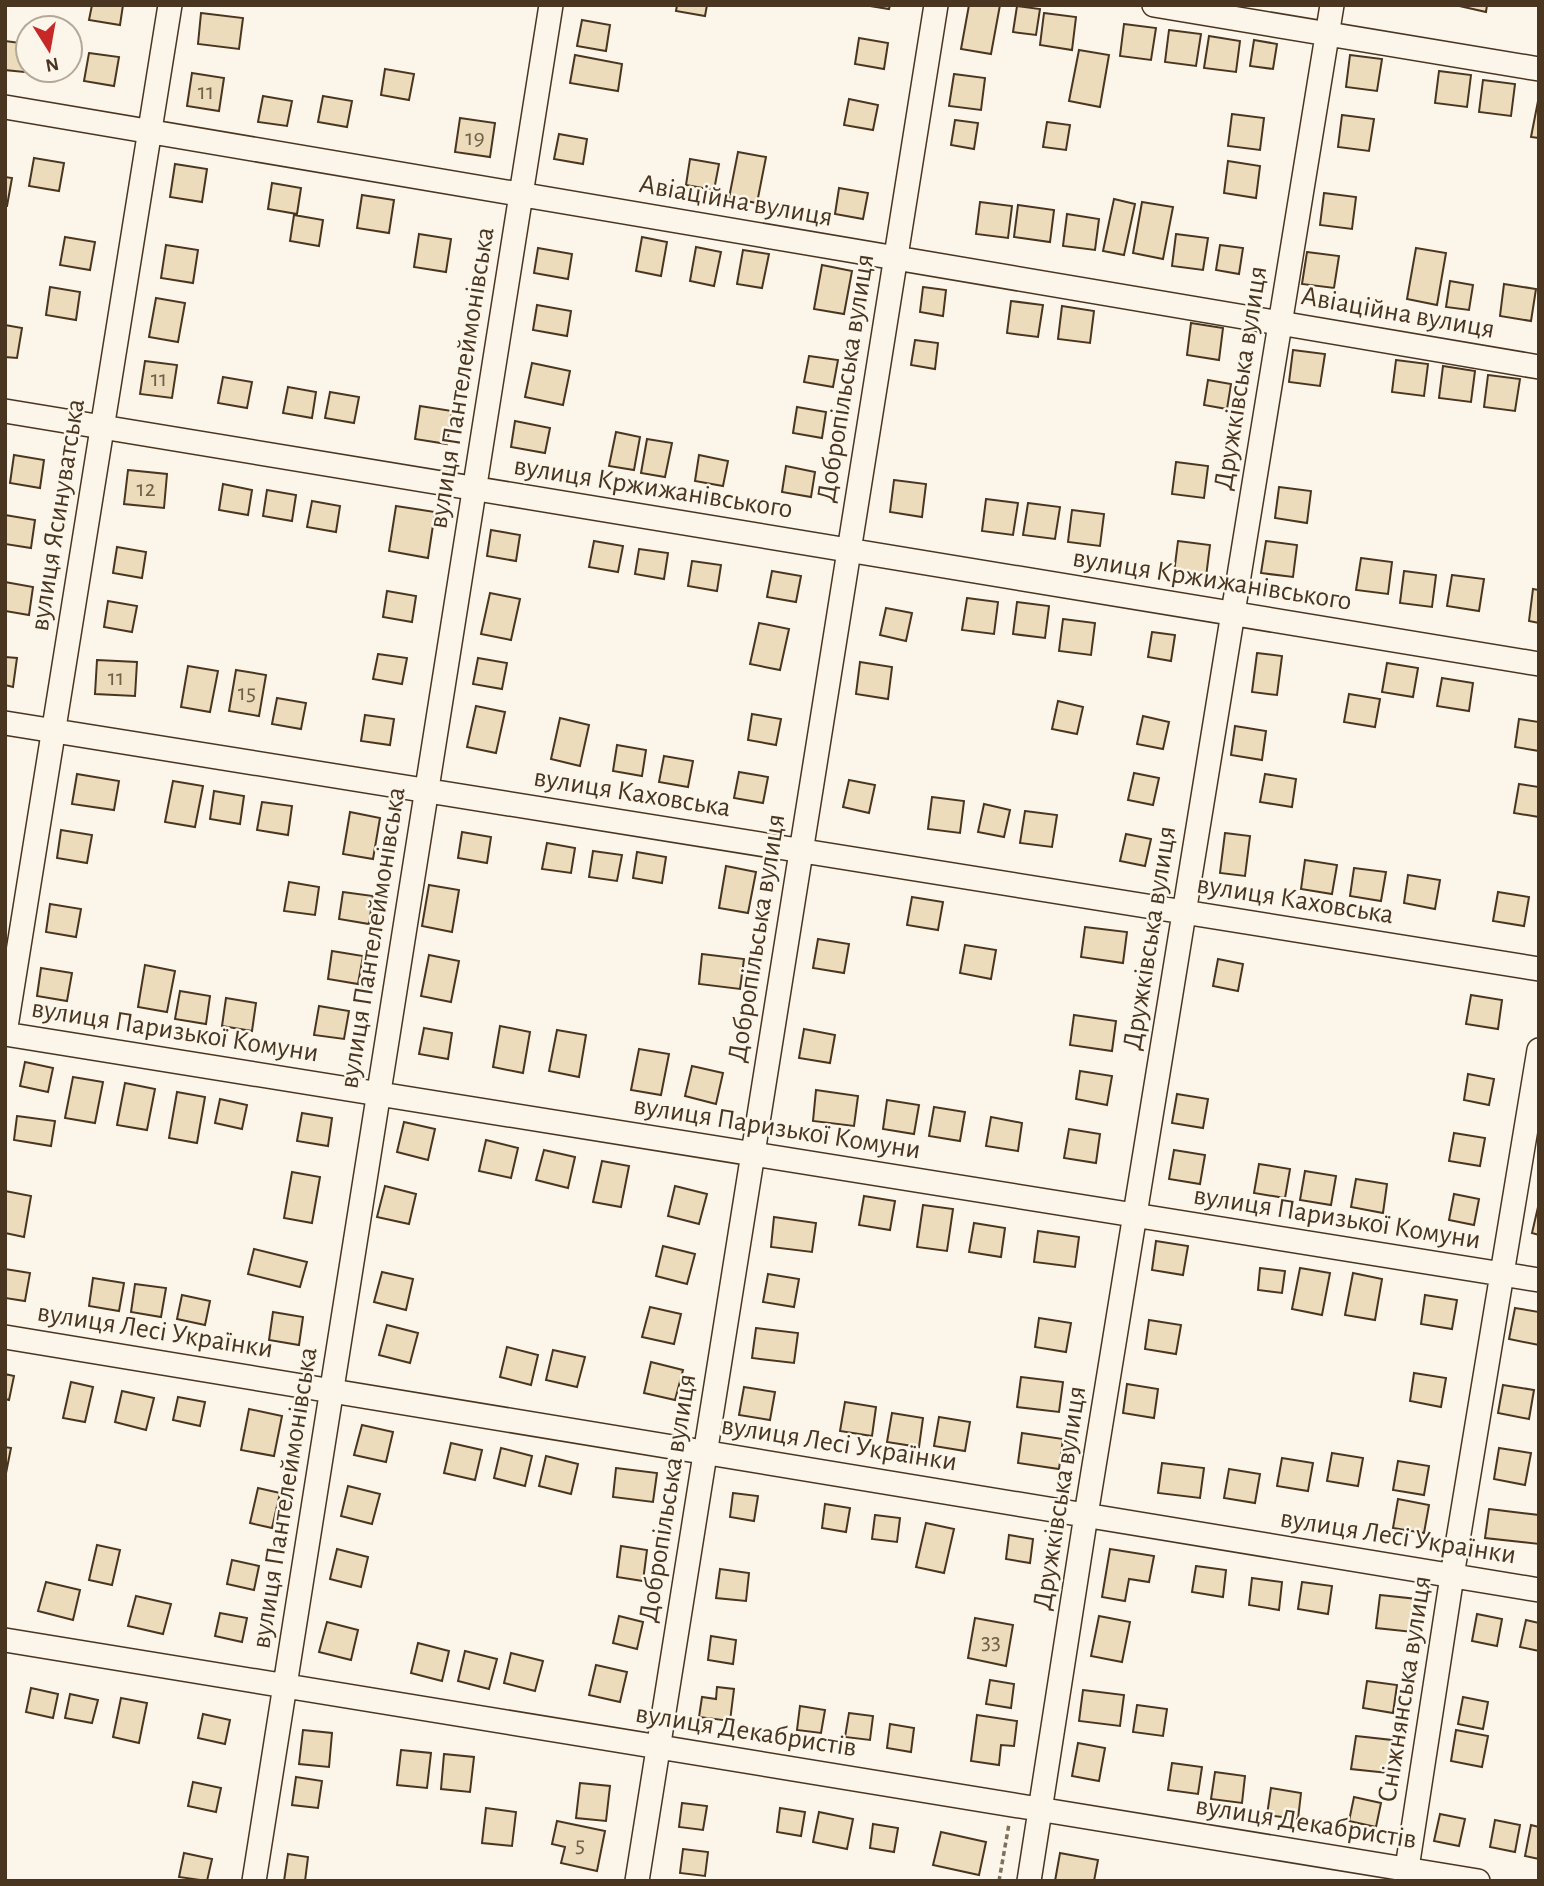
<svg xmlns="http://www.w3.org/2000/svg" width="1544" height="1886" font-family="'Alegreya Sans',sans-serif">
<rect width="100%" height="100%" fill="#fbf6e9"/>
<path fill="#ecdcbc" stroke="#4a3520" stroke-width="2" d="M92,5H123L120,25L89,20Z
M677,5H707L705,16L676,11Z
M864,5H890L889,9Z
M969,5H1000L991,54L961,49Z
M1455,5H1487L1486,12Z
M1017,6L1040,9L1036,35L1013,32Z
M201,13L243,18L239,49L198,44Z
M1044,13L1076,17L1072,50L1040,45Z
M582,20L610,25L606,51L577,46Z
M1124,24L1156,28L1151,60L1120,56Z
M1169,30L1201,34L1196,66L1165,62Z
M1209,36L1240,41L1236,72L1204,68Z
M859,38L888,43L884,69L855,64Z
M1254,40L1277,44L1273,69L1250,66Z
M5,41L28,44L24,72L5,70Z
M1079,50L1109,55L1100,107L1069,101Z
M89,53L119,57L114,86L84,81Z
M575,55L622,64L618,91L570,83Z
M1350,55L1382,59L1377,91L1346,87Z
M385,69L414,74L409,100L381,95Z
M1439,71L1471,75L1467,107L1435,103Z
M192,73L224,78L219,111L187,106Z
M954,74L985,78L981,110L949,106Z
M1483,80L1515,84L1511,116L1479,112Z
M263,96L292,101L287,126L258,122Z
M323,96L352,101L347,127L318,122Z
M1539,96V138L1531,137Z
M849,99L878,105L873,130L844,125Z
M1232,114L1264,118L1260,150L1228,146Z
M1342,115L1374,119L1369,151L1338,147Z
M460,118L495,123L490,157L455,152Z
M955,120L978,123L974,149L951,145Z
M1047,122L1070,125L1066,150L1043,147Z
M559,134L587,139L583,164L554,159Z
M738,152L766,157L757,203L729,198Z
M34,158L64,163L59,191L29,186Z
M690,159L719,164L714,190L686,185Z
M1228,161L1260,166L1256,198L1224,193Z
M175,164L207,169L202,202L170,197Z
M5,177L12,178L7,206H5Z
M272,183L301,188L297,214L268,209Z
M839,188L868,193L863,219L835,214Z
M1324,193L1356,197L1352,229L1320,225Z
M362,195L394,200L389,233L357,228Z
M1114,199L1135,204L1124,255L1103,251Z
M980,202L1012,206L1008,238L976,234Z
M1142,202L1173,207L1163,259L1133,253Z
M1018,205L1054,210L1050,242L1014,237Z
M1067,214L1099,219L1095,250L1063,246Z
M294,215L323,220L319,246L290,241Z
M419,234L451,239L446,272L414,267Z
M1176,234L1208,238L1203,270L1172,266Z
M65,237L95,242L90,270L60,265Z
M642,237L667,242L661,276L636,271Z
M166,245L198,250L193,283L161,278Z
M1220,245L1243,248L1239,274L1216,270Z
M696,247L721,252L714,286L690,281Z
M538,248L572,254L568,279L534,273Z
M1416,248L1446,253L1437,305L1407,299Z
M743,250L769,254L762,288L737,284Z
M1307,252L1339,256L1334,288L1302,284Z
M822,265L852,271L844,314L814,309Z
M1450,281L1473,285L1469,310L1446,307Z
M1504,284L1536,289L1531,321L1500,316Z
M50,287L80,292L76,320L46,315Z
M923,287L946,290L943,316L920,312Z
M156,298L185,303L178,342L149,337Z
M1011,301L1043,305L1038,337L1007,333Z
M537,305L571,311L567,336L533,330Z
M1062,306L1094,311L1090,343L1058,339Z
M1191,323L1223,328L1219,360L1187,355Z
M5,325L22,328L17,358L5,357Z
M915,340L938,343L935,369L911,365Z
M1293,350L1325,354L1320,386L1289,382Z
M809,356L838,360L833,387L804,382Z
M1396,360L1428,364L1424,396L1392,392Z
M145,361L177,365L172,398L140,394Z
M532,363L570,371L563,405L525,397Z
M1443,366L1475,371L1471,402L1439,398Z
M1488,375L1520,379L1515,411L1484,407Z
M223,377L252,382L247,408L218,403Z
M1208,380L1231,384L1227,409L1204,405Z
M288,387L316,392L312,418L283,413Z
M330,392L359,397L354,423L325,418Z
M420,406L452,411L447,444L415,439Z
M797,407L826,412L822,438L793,433Z
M515,421L550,428L545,453L511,447Z
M616,432L640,437L634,470L609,466Z
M647,439L672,443L665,477L641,473Z
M14,455L44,460L40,488L10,483Z
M699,455L728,461L723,486L695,481Z
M1176,462L1208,466L1204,498L1172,494Z
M786,466L815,472L811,497L782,492Z
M128,470L167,474L164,508L124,504Z
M894,480L926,484L922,517L890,512Z
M223,484L252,490L248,515L219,510Z
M1279,487L1311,491L1307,523L1275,518Z
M267,490L296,495L292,521L263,516Z
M986,499L1018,503L1013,535L982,531Z
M312,501L340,506L336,532L307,527Z
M1028,503L1060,507L1055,539L1023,535Z
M396,506L435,512L428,558L389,551Z
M1072,510L1104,514L1100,546L1068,542Z
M5,515L35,520L31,548L5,544Z
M491,530L520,535L516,561L487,556Z
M594,541L623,546L618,572L589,567Z
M1178,541L1210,545L1206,577L1174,573Z
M1266,541L1297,545L1293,577L1261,573Z
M117,547L146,552L142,578L113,573Z
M639,549L668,553L664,579L635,574Z
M1361,558L1392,562L1388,594L1356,590Z
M692,561L721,565L717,591L688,586Z
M772,571L801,576L796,602L767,597Z
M1404,571L1436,575L1432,607L1400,603Z
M1452,575L1484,579L1479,611L1447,606Z
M5,582L33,587L29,615L5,611Z
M1533,589L1539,590V623L1529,621Z
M387,591L416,596L412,622L383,617Z
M490,593L520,599L511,640L481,634Z
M967,598L998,602L994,634L962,630Z
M108,601L137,606L132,632L104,627Z
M1017,602L1049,606L1045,638L1013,634Z
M886,608L912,613L906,641L880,635Z
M1063,619L1095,623L1091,655L1059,651Z
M759,623L789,629L780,670L750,664Z
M1152,632L1175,635L1171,661L1148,657Z
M1257,653L1282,656L1277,695L1252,692Z
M378,654L407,658L402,684L373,679Z
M5,657L17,658L13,687L5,685Z
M478,658L507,663L502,689L473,684Z
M97,660L137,662L135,696L95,694Z
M860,662L892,667L888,699L856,694Z
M1387,663L1418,668L1413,697L1382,692Z
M188,666L218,671L210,712L181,707Z
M236,670L266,675L259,716L229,711Z
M1442,678L1473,683L1469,711L1437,706Z
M1349,694L1380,699L1375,727L1344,722Z
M277,698L306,703L301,729L272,724Z
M1058,701L1083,707L1077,734L1052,729Z
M476,706L505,712L496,753L467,747Z
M752,714L781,719L776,745L748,740Z
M365,715L394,719L390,745L361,741Z
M1143,716L1169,722L1163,749L1137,744Z
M560,718L589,725L580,766L551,759Z
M1519,719L1539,722V751L1515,747Z
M1235,726L1266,731L1262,760L1231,755Z
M617,745L646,750L642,776L613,771Z
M664,756L693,761L688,787L659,782Z
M739,772L768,777L763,803L734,798Z
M1134,773L1159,778L1153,805L1128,800Z
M77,774L119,781L114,810L72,804Z
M1265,774L1296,779L1292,807L1260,802Z
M849,780L875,785L869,813L843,807Z
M173,781L203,786L195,827L165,822Z
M1519,784L1539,787V817L1514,813Z
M214,791L244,796L240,824L210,819Z
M932,797L964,801L960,833L928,829Z
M262,802L292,806L288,835L257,830Z
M984,804L1010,810L1004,837L978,832Z
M1025,811L1057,815L1052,847L1020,843Z
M350,812L380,818L373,859L343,854Z
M61,830L92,835L87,863L57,858Z
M462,832L491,837L487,863L458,858Z
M1225,833L1250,836L1245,876L1220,873Z
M1126,834L1151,839L1145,866L1120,861Z
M547,843L575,848L571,873L542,869Z
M593,851L622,855L617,881L589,877Z
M637,852L666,857L662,883L633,878Z
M1305,860L1337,865L1332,894L1301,889Z
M726,866L756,872L748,913L719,908Z
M1354,868L1386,872L1381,901L1350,896Z
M1408,875L1440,880L1435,909L1404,903Z
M289,882L319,887L315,915L284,911Z
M429,885L459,890L452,932L422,926Z
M343,892L373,896L369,924L339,919Z
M1498,892L1529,897L1524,926L1493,921Z
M912,897L943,902L938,930L907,925Z
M50,904L81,909L76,937L46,932Z
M1085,927L1127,932L1123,963L1081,957Z
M818,939L849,944L844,973L813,968Z
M965,945L996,950L991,979L960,973Z
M332,951L363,956L358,984L328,979Z
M702,954L744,959L740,989L699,984Z
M429,955L459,961L451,1002L421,996Z
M1218,959L1243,964L1238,991L1213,986Z
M145,965L175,971L167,1012L138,1007Z
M41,968L72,973L67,1001L37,996Z
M180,991L210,996L206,1024L175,1019Z
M1471,995L1502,1000L1498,1029L1466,1024Z
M226,998L256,1003L252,1031L222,1026Z
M319,1006L349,1011L344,1039L314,1035Z
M1074,1015L1116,1021L1112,1051L1070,1045Z
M500,1026L530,1032L523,1073L493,1067Z
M424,1028L452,1033L448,1059L419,1054Z
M804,1029L835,1035L830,1063L799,1058Z
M557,1030L586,1035L579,1077L549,1071Z
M639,1049L669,1054L661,1095L631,1090Z
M25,1062L53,1068L48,1092L20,1086Z
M692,1066L723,1073L716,1104L685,1096Z
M1080,1071L1112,1076L1107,1105L1076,1099Z
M1468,1074L1494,1079L1489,1105L1464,1100Z
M73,1077L103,1082L95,1123L65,1118Z
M125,1083L155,1089L147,1130L117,1125Z
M816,1090L858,1096L854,1126L813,1121Z
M177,1092L205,1097L197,1143L169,1138Z
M1177,1094L1208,1099L1203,1128L1172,1123Z
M220,1099L247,1105L242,1129L215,1123Z
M887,1100L919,1105L914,1134L883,1129Z
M934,1107L965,1112L960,1141L929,1136Z
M302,1113L332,1118L328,1146L297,1141Z
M17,1116L55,1121L51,1146L14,1140Z
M991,1117L1022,1123L1018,1151L986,1146Z
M404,1122L435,1129L428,1160L397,1152Z
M1069,1129L1100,1134L1096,1163L1064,1158Z
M1454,1133L1485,1138L1480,1166L1449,1161Z
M486,1140L518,1148L511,1178L479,1171Z
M544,1150L575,1157L568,1188L536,1180Z
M1174,1150L1205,1155L1200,1184L1169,1179Z
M602,1161L629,1166L621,1207L593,1202Z
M1259,1164L1290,1169L1285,1198L1254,1193Z
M1305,1171L1336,1176L1331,1205L1300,1200Z
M292,1172L320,1177L312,1223L284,1218Z
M1356,1179L1387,1184L1383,1213L1351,1207Z
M385,1186L416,1194L409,1224L377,1217Z
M675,1186L707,1194L699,1224L668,1216Z
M5,1191L31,1196L24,1237L5,1233Z
M1454,1194L1479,1199L1474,1225L1449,1220Z
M864,1196L895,1201L890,1230L859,1225Z
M923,1205L953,1209L947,1251L917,1247Z
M1538,1207H1539V1235L1532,1233Z
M774,1217L816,1223L812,1252L771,1247Z
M974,1223L1005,1228L1001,1257L969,1252Z
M1038,1231L1079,1237L1075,1267L1034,1262Z
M1156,1241L1188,1246L1183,1275L1152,1270Z
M663,1246L695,1254L687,1284L656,1276Z
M254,1249L307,1262L300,1287L248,1274Z
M1260,1268L1285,1271L1282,1293L1258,1290Z
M1300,1268L1330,1273L1322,1315L1292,1309Z
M5,1269L30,1273L25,1301L5,1298Z
M382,1272L413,1279L406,1310L374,1302Z
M1353,1273L1382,1279L1375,1320L1345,1315Z
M768,1274L799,1279L794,1307L763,1302Z
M93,1278L124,1283L119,1311L89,1306Z
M135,1284L166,1288L161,1317L131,1312Z
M182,1295L210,1301L205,1325L177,1319Z
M1425,1295L1457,1300L1452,1329L1421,1324Z
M650,1307L681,1314L674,1344L642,1337Z
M1515,1308L1539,1312V1345L1509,1339Z
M273,1312L303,1317L299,1345L269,1340Z
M1039,1318L1071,1323L1066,1352L1035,1347Z
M1149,1320L1181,1325L1176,1354L1145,1349Z
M387,1325L418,1333L410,1363L379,1355Z
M756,1328L798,1333L794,1363L752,1358Z
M507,1347L538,1355L531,1385L500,1377Z
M553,1350L585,1357L577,1387L546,1380Z
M651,1362L683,1370L675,1400L644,1393Z
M1414,1373L1446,1378L1441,1407L1410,1401Z
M5,1374L14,1376L9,1400L5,1399Z
M1021,1377L1063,1382L1059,1412L1017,1407Z
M71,1382L93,1387L85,1422L63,1418Z
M1127,1384L1158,1389L1154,1418L1123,1413Z
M1503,1385L1534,1390L1529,1419L1498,1413Z
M744,1387L775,1392L770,1420L739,1415Z
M122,1391L154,1398L146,1430L115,1422Z
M178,1397L205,1402L200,1426L173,1420Z
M845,1402L876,1407L872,1436L840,1431Z
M249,1409L282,1416L274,1456L241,1450Z
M892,1413L923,1418L919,1447L887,1442Z
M939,1417L970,1422L965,1451L934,1446Z
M362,1425L393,1432L386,1462L354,1455Z
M1022,1433L1063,1439L1059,1469L1018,1463Z
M451,1443L482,1450L475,1480L444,1473Z
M5,1447L11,1448L5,1478Z
M501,1448L532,1456L525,1486L494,1478Z
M1499,1448L1531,1453L1525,1485L1494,1479Z
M1332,1453L1363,1458L1358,1486L1327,1481Z
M546,1456L578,1464L571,1494L539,1486Z
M1282,1458L1313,1463L1308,1491L1277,1486Z
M1398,1461L1429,1466L1424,1495L1393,1490Z
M1162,1463L1204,1468L1200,1498L1158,1493Z
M616,1468L657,1473L653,1502L613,1497Z
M1229,1469L1260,1474L1255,1503L1224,1498Z
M348,1486L380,1494L372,1524L341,1516Z
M258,1488L280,1493L272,1528L250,1523Z
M733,1493L758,1496L754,1521L730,1517Z
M1398,1499L1429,1505L1424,1533L1393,1528Z
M825,1504L850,1508L846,1532L822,1528Z
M1489,1509L1539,1515V1544L1485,1538Z
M875,1515L900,1518L897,1542L872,1539Z
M926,1523L954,1529L944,1573L916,1567Z
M1009,1535L1033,1539L1030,1563L1006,1559Z
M97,1545L120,1550L112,1585L89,1580Z
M621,1546L647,1550L643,1581L617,1577Z
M337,1549L368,1557L361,1587L330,1579Z
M1110,1549L1154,1556L1149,1582L1129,1579L1125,1601L1102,1597Z
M232,1560L259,1566L254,1590L227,1584Z
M1196,1566L1226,1570L1223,1597L1192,1592Z
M720,1569L749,1573L746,1601L716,1598Z
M1252,1578L1282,1582L1279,1610L1249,1605Z
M46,1582L80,1590L73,1620L38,1611Z
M1302,1582L1332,1586L1328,1614L1298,1609Z
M1380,1595L1417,1599L1413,1632L1376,1628Z
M136,1596L171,1604L163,1634L128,1626Z
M220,1613L247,1618L242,1642L215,1636Z
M1477,1614L1502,1619L1497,1646L1472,1641Z
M619,1616L643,1622L637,1649L613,1643Z
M1099,1616L1130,1622L1122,1662L1091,1656Z
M975,1618L1013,1625L1006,1666L968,1658Z
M1526,1620L1539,1623V1651L1520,1647Z
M327,1622L358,1630L351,1660L319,1652Z
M711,1636L736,1640L733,1664L708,1660Z
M418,1643L449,1651L442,1681L411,1673Z
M465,1651L497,1659L489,1689L458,1681Z
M511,1653L543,1661L535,1691L504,1683Z
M596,1665L627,1672L620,1702L589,1695Z
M990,1680L1014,1684L1011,1708L986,1704Z
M1367,1681L1397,1685L1393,1713L1363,1708Z
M717,1687L734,1689L730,1721L699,1717L702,1697L716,1699Z
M31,1688L58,1694L53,1718L26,1712Z
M1083,1690L1124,1695L1120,1726L1079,1721Z
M70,1694L98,1700L92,1723L65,1718Z
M1463,1697L1488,1702L1483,1729L1458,1724Z
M121,1698L147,1703L139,1743L113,1737Z
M1137,1705L1167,1709L1163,1736L1133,1732Z
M800,1706L825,1710L821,1733L797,1730Z
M849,1713L873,1716L870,1740L845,1737Z
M203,1714L230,1720L225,1744L198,1738Z
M977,1715L1017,1721L1014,1746L1001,1745L999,1765L971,1761Z
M890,1724L914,1728L911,1752L887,1748Z
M303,1730L332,1733L329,1767L299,1764Z
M1456,1730L1488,1736L1482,1767L1451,1761Z
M1356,1736L1392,1740L1388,1773L1351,1769Z
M1078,1743L1105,1748L1099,1781L1072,1776Z
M401,1750L431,1753L427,1788L397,1785Z
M444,1754L474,1757L470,1792L441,1789Z
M1172,1763L1202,1767L1198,1794L1168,1790Z
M1215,1772L1245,1776L1242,1803L1211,1799Z
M296,1777L322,1781L318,1808L292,1805Z
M193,1782L221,1788L216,1812L188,1806Z
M580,1783L610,1786L606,1821L576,1818Z
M1271,1788L1301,1793L1298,1819L1267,1815Z
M1354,1797L1381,1803L1376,1827L1349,1821Z
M682,1803L707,1806L703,1830L679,1827Z
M486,1808L516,1812L512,1846L482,1843Z
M780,1808L805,1812L801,1836L777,1832Z
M819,1812L853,1819L847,1849L813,1842Z
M1440,1814L1465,1819L1459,1846L1434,1841Z
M1495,1820L1520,1825L1515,1852L1490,1847Z
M557,1821L605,1831L597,1871L561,1863L565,1847L552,1844Z
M873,1824L898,1828L894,1852L870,1848Z
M1531,1825L1539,1827V1859L1525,1856Z
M941,1832L986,1842L979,1875L933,1865Z
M683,1849L708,1852L705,1876L680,1873Z
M184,1853L212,1859L207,1881L179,1877Z
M1060,1853L1098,1860L1094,1881H1055Z
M288,1854L308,1857L305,1881H284Z"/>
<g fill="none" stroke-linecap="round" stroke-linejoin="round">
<g stroke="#4a3520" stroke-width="26">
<path id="minor" d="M1154,5L1539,69
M5,107L1539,367
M5,411L1539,664
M5,723L1539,969
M5,1033L170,5
M5,1034L1539,1280
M5,1337L1539,1590
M5,1640L1478,1881
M254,1881L551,5
M637,1881L936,5
M1029,1881L1086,1515L1332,5
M1405,1881L1452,1576L1539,1050"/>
</g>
<path stroke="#7f6f5c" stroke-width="3.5" stroke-dasharray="5 3.5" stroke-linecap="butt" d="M999,1881L1009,1824"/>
<use href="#minor" stroke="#fbf6e9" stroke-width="23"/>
</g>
<g text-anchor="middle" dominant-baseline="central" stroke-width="5" stroke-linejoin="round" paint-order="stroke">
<g font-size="24" fill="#725f47">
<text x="206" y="92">11</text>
<text x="475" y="138">19</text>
<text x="159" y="379">11</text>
<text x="146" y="489">12</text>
<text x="116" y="678">11</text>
<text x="247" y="693">15</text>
<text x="991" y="1642">33</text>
<text x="580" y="1845">5</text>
</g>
<g font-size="28" fill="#4a3520" stroke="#fbf6e9">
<text transform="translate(736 201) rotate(10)">Авіаційна вулиця</text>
<text transform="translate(1398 313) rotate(10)">Авіаційна вулиця</text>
<text transform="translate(462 378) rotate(-81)">вулиця Пантелеймонівська</text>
<text transform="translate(846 378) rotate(-81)">Добропільська вулиця</text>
<text transform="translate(1241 378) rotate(-81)">Дружківська вулиця</text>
<text transform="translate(653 488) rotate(9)">вулиця Кржижанівського</text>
<text transform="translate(58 515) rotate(-81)">вулиця Ясинуватська</text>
<text transform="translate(1212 580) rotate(9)">вулиця Кржижанівського</text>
<text transform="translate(632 793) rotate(9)">вулиця Каховська</text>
<text transform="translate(1295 900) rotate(9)">вулиця Каховська</text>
<text transform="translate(373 938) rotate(-81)">вулиця Пантелеймонівська</text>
<text transform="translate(757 938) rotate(-81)">Добропільська вулиця</text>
<text transform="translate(1150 938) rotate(-81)">Дружківська вулиця</text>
<text transform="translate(175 1031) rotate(9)">вулиця Паризької Комуни</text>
<text transform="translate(777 1128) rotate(9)">вулиця Паризької Комуни</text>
<text transform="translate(1337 1218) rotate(9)">вулиця Паризької Комуни</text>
<text transform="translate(155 1331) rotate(9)">вулиця Лесі Українки</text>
<text transform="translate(839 1444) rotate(9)">вулиця Лесі Українки</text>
<text transform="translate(285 1498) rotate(-81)">вулиця Пантелеймонівська</text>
<text transform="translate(668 1498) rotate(-81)">Добропільська вулиця</text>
<text transform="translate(1060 1498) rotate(-81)">Дружківська вулиця</text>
<text transform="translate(1398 1537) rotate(9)">вулиця Лесі Українки</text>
<text transform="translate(1405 1689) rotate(-81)">Сніжнянська вулиця</text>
<text transform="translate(746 1731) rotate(9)">вулиця Декабристів</text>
<text transform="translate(1306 1823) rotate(9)">вулиця Декабристів</text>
</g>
</g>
<rect width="1544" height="1886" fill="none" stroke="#4a3520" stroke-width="14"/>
<g transform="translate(49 49) rotate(169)"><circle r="33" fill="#fbf6e9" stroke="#b4a999" stroke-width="2"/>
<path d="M0-5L12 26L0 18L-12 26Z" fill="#c62828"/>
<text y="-10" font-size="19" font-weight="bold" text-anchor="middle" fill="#4a3520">N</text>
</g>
</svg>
